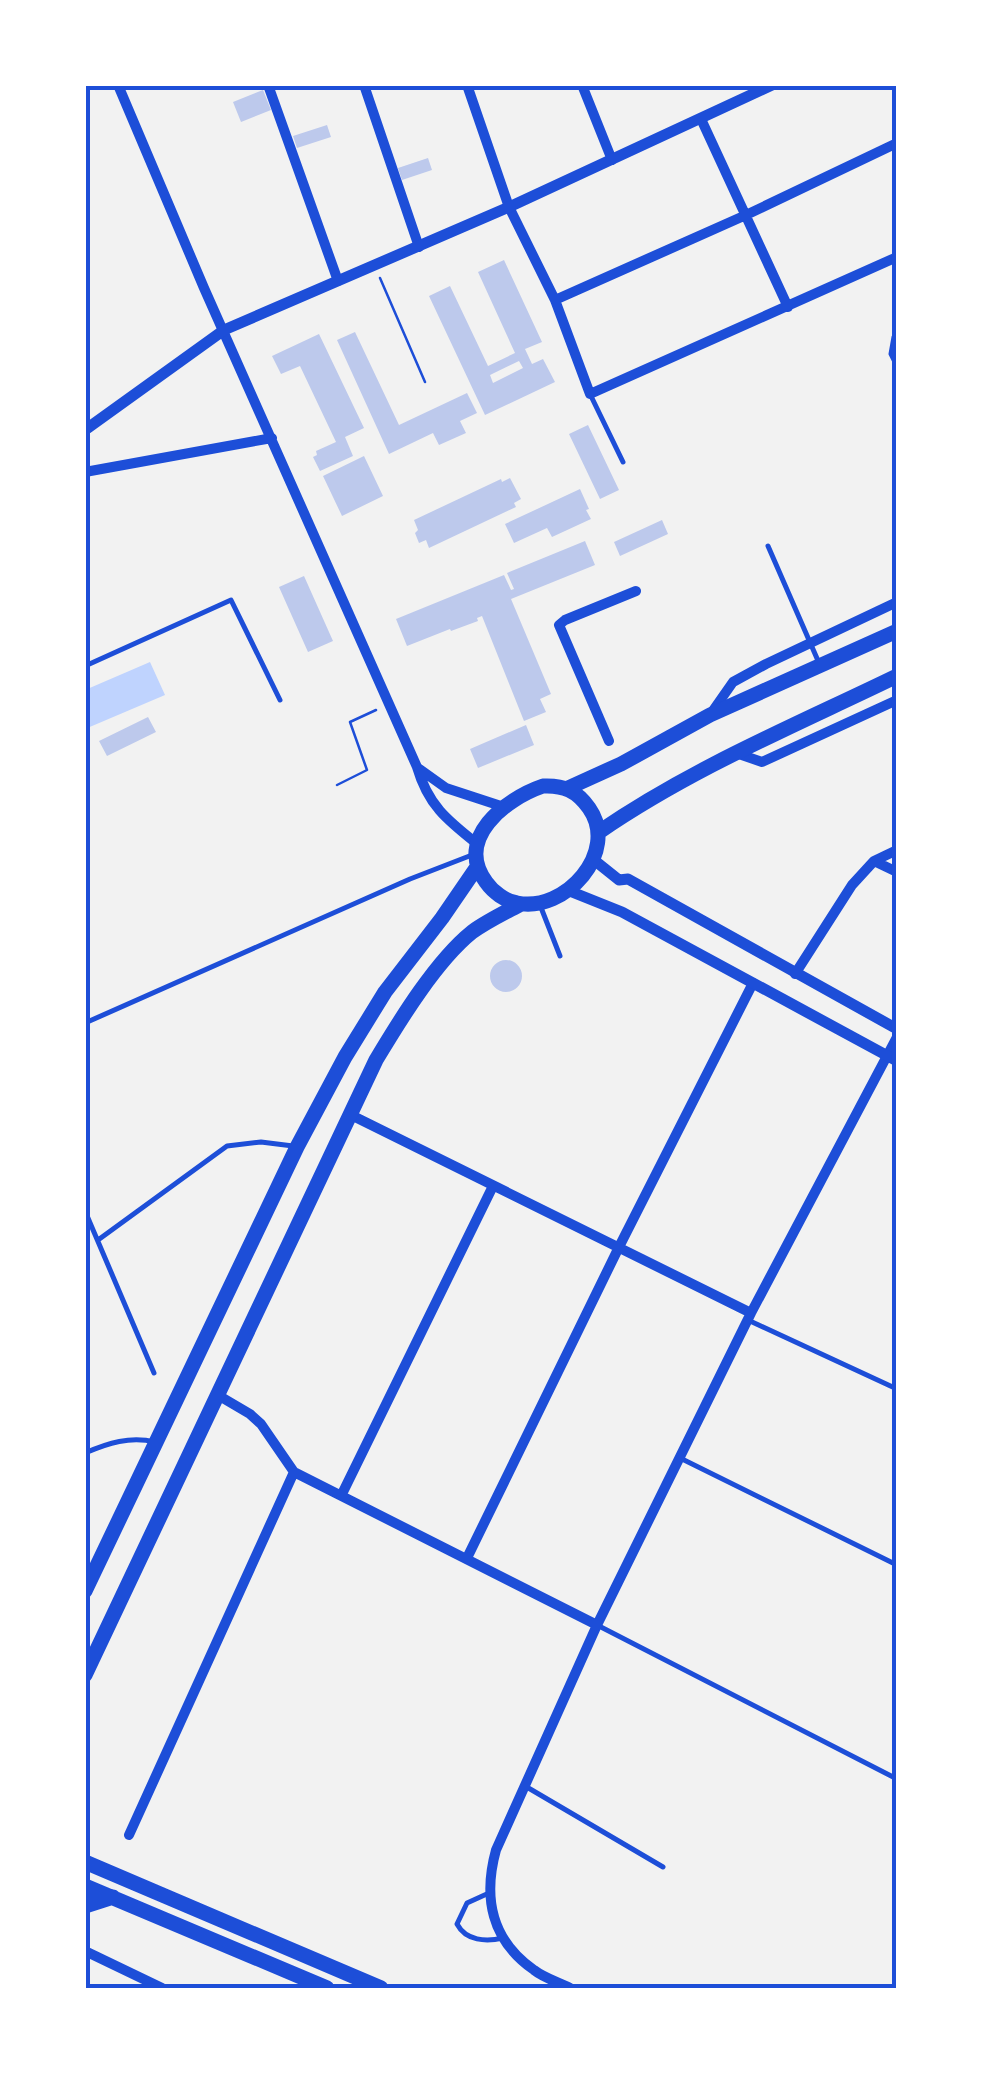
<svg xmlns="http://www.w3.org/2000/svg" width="982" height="2073" font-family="'Asap Condensed',sans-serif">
<rect width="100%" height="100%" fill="#f2f2f2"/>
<path fill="#bfd3fe" d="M150,662L165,695L85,729V690Z"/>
<path fill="#bdc9ec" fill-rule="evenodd" d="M263,90L271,110L241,122L233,102Z
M327,125L331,137L297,148L293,136Z
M428,158L432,170L402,180L398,168Z
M504,260L542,342L525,349L532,364L543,359L555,382L485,415L429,296L450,286L488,366L515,353L478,272ZM519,361L523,368L493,383L490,375Z
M355,332L399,425L467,393L477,413L460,421L466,433L439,445L433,433L389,454L337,340Z
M319,334L364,428L345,437L353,456L320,471L313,457L317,455L316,451L336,442L300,366L281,374L272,356Z
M588,425L619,490L600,499L569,434Z
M364,456L383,496L342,516L323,476Z
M510,478L521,499L514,503L516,507L429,548L426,540L419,543L415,533L418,530L414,520L501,479L502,482Z
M580,489L589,509L586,510L591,519L552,537L547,528L514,543L505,524Z
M662,520L668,534L620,556L614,542Z
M585,541L595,565L511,599L551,694L540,699L546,712L524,721L482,616L477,618L478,621L451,631L450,629L407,646L396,619L504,575L511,590L514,589L507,573Z
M304,576L333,641L308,652L279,587Z
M148,717L156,732L107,756L99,741Z
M526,725L534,745L478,768L470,749Z
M490 976a16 16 0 1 1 32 0a16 16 0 1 1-32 0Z"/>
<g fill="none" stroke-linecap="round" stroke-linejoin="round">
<path stroke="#1d4ed8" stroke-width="2.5" d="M380,278L425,382
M337,785L367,770L350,722L376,710"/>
<path stroke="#1d4ed8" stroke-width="5" d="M897,335L894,337L891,354L897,366
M590,394L623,462
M768,546L819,663
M85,666L231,600L280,700
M540,905L560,956
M85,1023L410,879L472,855
M85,1211L154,1373
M98,1240L227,1146L261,1142L293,1146
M750,1321L897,1389
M85,1453C108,1443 130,1436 155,1442
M680,1458L897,1565
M597,1625L897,1779
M525,1786L663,1867
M489,1893L467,1903L457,1924C466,1941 486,1942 503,1938"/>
<path stroke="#1d4ed8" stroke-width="10" d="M118,85L204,288L417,767C428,805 447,820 476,843
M268,85L338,281
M364,85L419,247
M467,85L509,207L555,300L590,394L897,257
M582,85L612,160
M701,119L788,307
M555,300L746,215L897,143
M85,472L272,438
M712,712L733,682L766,664L897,602
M609,741L559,625L565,620L636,591
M736,753L762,762L897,700
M418,768L446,788L504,807
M874,861L897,872
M795,974L852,885L874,861L897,850
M349,1114L751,1313
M216,1394L250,1414L261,1424L294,1472L597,1625
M342,1494L493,1186
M467,1558L619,1247L753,983
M129,1835L294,1472
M85,1951L162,1988
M570,1988C558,1982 544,1978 534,1970C491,1940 483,1897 496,1850L597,1625L751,1313L897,1037"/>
<path stroke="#1d4ed8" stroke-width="11" d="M85,430L224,330L509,207L772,85
M594,860L619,880L628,879L897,1029
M567,890L622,912L897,1061"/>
<path stroke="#1d4ed8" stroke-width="15" d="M85,1862L381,1988
M85,1886L327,1988
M85,1906L113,1897"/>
<path stroke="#1d4ed8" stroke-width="15" d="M543,786C564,785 577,791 589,808C620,852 565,913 517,903C505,901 493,892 486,882C454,839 505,799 543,786Z
M568,788L621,764L710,715L897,631
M599,832C692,768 796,725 897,676
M85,1591L297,1147L345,1057L385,992L442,918L477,867
M85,1675L376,1060C400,1020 436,961 472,932C487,921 504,913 521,904"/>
</g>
<rect width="982" height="2073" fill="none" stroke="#ffffff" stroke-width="175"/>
<rect x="88" y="88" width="806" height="1898" fill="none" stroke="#1d4ed8" stroke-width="4"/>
</svg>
